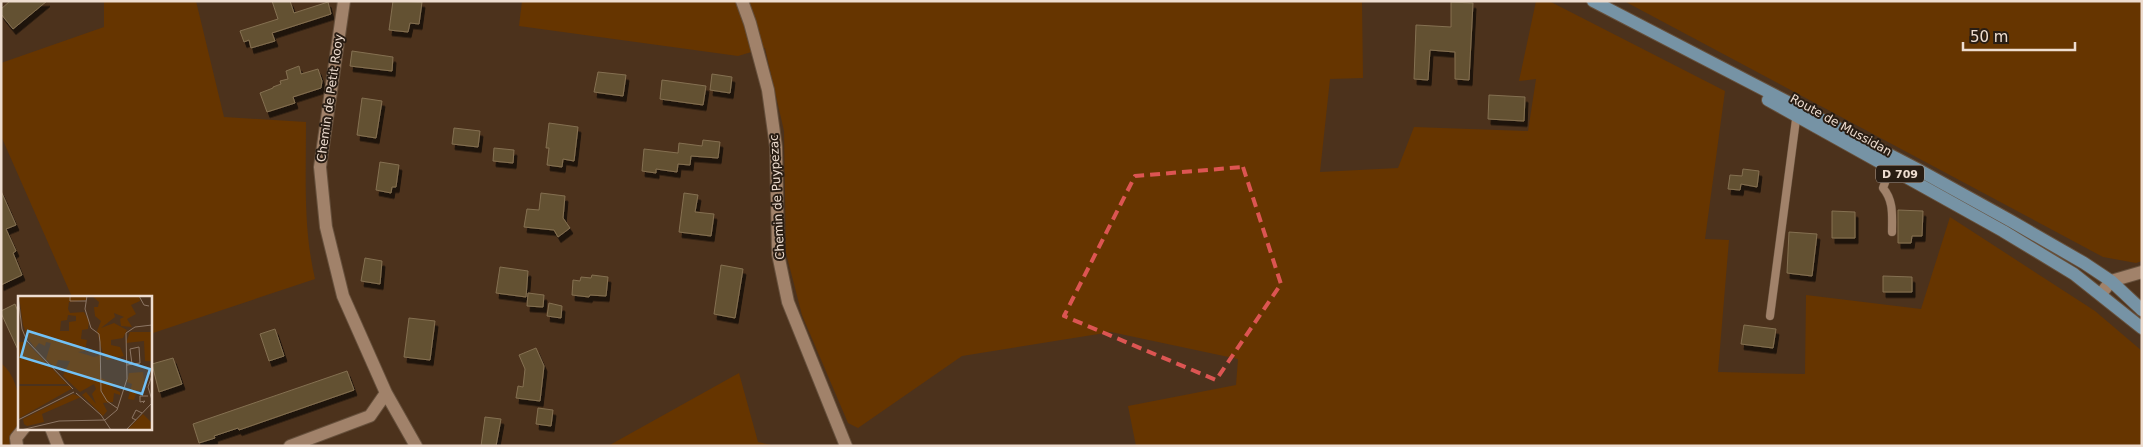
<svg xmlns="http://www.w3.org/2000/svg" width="2143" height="447" font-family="'DejaVu Sans',sans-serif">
<defs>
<filter id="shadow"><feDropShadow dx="3" dy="5.5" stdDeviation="0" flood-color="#0009"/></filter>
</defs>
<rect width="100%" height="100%" fill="#4c321c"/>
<path fill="#663500" d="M104,1H196L224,117L306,122C306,175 303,228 315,279L150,334V297H72L1,136V63L104,27Z
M522,1H1362L1363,78L1330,79L1320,172L1398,168L1414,127L1528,131L1536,79L1519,81L1536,1H1549L1725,91L1705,239L1729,240L1718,372L1805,374L1806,295L1921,309L1950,217L2095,311L2142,351V446H1136L1128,406L1236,385L1238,359L1111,332L962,356L858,428L848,423L802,315L786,253L784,131L765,48L738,56L519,26Z
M1624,1H2142V261L2136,263L2103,257Z
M1,363C24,382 21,420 14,446H1Z
M739,373L758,442L776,446H608Z"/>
<path fill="#645132" stroke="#847051" filter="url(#shadow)" d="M10,1H47L13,29L1,14V9Z
M272,1H290L294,13L328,2L331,14L272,33L275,41L251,48L249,40L244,42L240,31L278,19Z
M393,1L422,2L419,24L410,23L408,32L389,30Z
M1451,2L1473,3L1469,80L1455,79V52L1430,50L1428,80L1414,79L1416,25L1451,27Z
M352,51L393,57L392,71L350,66Z
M299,66L301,74L318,69L322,81L321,88L293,97L295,103L267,112L260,93L273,88V87L281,84L280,81L288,79L286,71Z
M598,72L626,75L623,96L594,92Z
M712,74L732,77L730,93L710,90Z
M662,80L706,86L703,105L660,99Z
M1489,95L1525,97L1524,121L1488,119Z
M362,98L382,101L376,138L357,135Z
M549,123L578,127L574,161L563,159L562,167L547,165L549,148H546Z
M454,128L480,131L478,147L452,144Z
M703,140L720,142L718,158L691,156L690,165L678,164L677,172L656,169V173L642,171L644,149L678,153L679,143L702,146Z
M494,148L514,150L513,163L493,161Z
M380,162L399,165L396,187H392L391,193L376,190Z
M1743,169L1759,171L1757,187L1741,184L1740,190L1728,189L1730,175L1742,176Z
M1,191L16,225L6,229L16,251L13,253L22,275L1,285Z
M541,193L565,196L563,218L570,228L558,237L554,230L524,227L527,209L539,210Z
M684,193L698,195L695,212L714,214L711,236L679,232Z
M1898,210L1923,211L1922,236H1912L1911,243H1898Z
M1832,211L1855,212V238H1832Z
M1789,232L1817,234L1812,276L1787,273Z
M365,258L382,261L380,284L361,281Z
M721,265L743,269L735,318L714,314Z
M500,267L528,271L526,297L496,293Z
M592,275L608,277L606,296L590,295L589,297L572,295L573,280L580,281L581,277L591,278Z
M1883,276L1912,277V292H1883Z
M528,293L544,295L543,307L527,306Z
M549,303L562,306L561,318L547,316Z
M15,304L19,314V352L1,313V311Z
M409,318L435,321L430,360L404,357Z
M1744,325L1776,329L1773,348L1741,344Z
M275,329L284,356L269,361L260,334Z
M536,348L544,366L540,401L516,398L518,386L523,387L525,369L519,355Z
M173,358L182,384L159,392L152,364Z
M347,371L354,390L239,430L238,428L214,436L215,438L199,443L193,424Z
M538,408L553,410L551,426L536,424Z
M485,417L501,419L496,446H481Z"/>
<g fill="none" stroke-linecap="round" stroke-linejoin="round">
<g stroke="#66503c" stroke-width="9">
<path id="lane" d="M1890,169L1883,188C1894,201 1892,216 1892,232
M1770,316L1797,112"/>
</g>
<g stroke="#66503c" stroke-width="14">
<path id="street" d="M344,1L320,167L326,227L343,296L386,393L416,446
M742,1L750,23L768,90L776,147L778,254L788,302L846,446
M2101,294L2111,281L2142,272
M51,428L58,446
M17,446L16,438L24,428
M290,446L370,416L386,393"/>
</g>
<g stroke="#66503c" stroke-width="14">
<path id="primary" d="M1593,1L1917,169L2011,221L2084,263L2111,281L2142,310
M1768,100L2003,231L2074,274L2142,328"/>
</g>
<use href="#lane" stroke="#a1826a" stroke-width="8"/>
<use href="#street" stroke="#a1826a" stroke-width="12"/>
<use href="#primary" stroke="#7693a5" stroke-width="12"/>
</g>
<path fill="none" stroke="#dc5552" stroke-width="4" stroke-dasharray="10 6" stroke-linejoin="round" d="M1243,167L1281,284L1216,380L1064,316L1135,176Z"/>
<g text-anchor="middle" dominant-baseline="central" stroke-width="4" stroke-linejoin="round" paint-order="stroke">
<rect fill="#291d13" stroke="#b3a397" stroke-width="1" x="1876" y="165.5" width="48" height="17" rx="4"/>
<g font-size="11" font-weight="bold" fill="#eeddd0">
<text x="1900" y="174">D 709</text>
</g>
<g font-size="12" fill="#eeddd0" stroke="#291d13">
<text transform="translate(330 98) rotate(-82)">Chemin de Petit Rooy</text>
<text transform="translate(1841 125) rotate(29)">Route de Mussidan</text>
<text transform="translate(777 197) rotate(-93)">Chemin de Puypezac</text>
</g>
</g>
<g transform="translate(18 296)">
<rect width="134" height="134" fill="#4c321c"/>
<path d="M1,0H68V4L51,6L50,13L52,17L66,16L71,25L70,33L64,34L63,43L69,44L67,55L60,56L76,61L83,59V82L95,87L94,92L102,96V99L96,97L95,106L85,107L89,115L85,120L64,99L68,96L78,108L74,98L78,93L76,88L62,96L45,80L52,65L40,64L37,72L28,63L33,47L28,46L27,50L21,47L17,52L11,44L5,29ZM50,19L58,20V25L51,26V35H42L43,25L49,24ZM74,0H121L122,5L113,9L118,18L109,23L114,31L103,30L102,23L106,21L96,17L97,21L83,32L96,27L109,34L105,42L93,44V49L102,51L106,60L89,64L85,58L79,35L83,25L77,20L76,11H80L81,6ZM112,36H133L134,65H127L126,45L108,47ZM1,46H8L49,88H0ZM125,76L127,94L119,95L116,104L110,103L114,88L109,86L111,77ZM0,90H53V93L0,123ZM55,98L63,101L24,118L26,126L9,130L6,128L5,123ZM125,118L134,127V134H109Z" fill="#663500" fill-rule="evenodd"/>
<path fill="none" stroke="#8d7664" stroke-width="1" d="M0,0L4,33L9,45L55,93M52,0V5H68M69,0L67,13L73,32L81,38L82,46L83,95L89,105L99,112M121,0L126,9L131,10M109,69L122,67L121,51L112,53L114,68M134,79L130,91L134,104M58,97L83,119L93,134M125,107L127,105L122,106V100H130M0,124L56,96M118,124L114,122L118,114L124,117M3,134L41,125L87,124L99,114L109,83L108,37L117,31L134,29M108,134L134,107"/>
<path fill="#72c1f5" fill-opacity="0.15" stroke="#72c1f5" stroke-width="2.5" d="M10,35L132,73L124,98L3,61Z"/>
<rect width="134" height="134" fill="none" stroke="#eeddd0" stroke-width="2.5"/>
</g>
<rect width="2143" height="447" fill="none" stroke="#eeddd0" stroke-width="5"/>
<path d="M1963 42v8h112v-8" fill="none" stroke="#eeddd0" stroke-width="2.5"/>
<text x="1970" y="42" font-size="15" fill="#eeddd0" stroke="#291d13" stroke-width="4" paint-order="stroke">50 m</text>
</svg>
